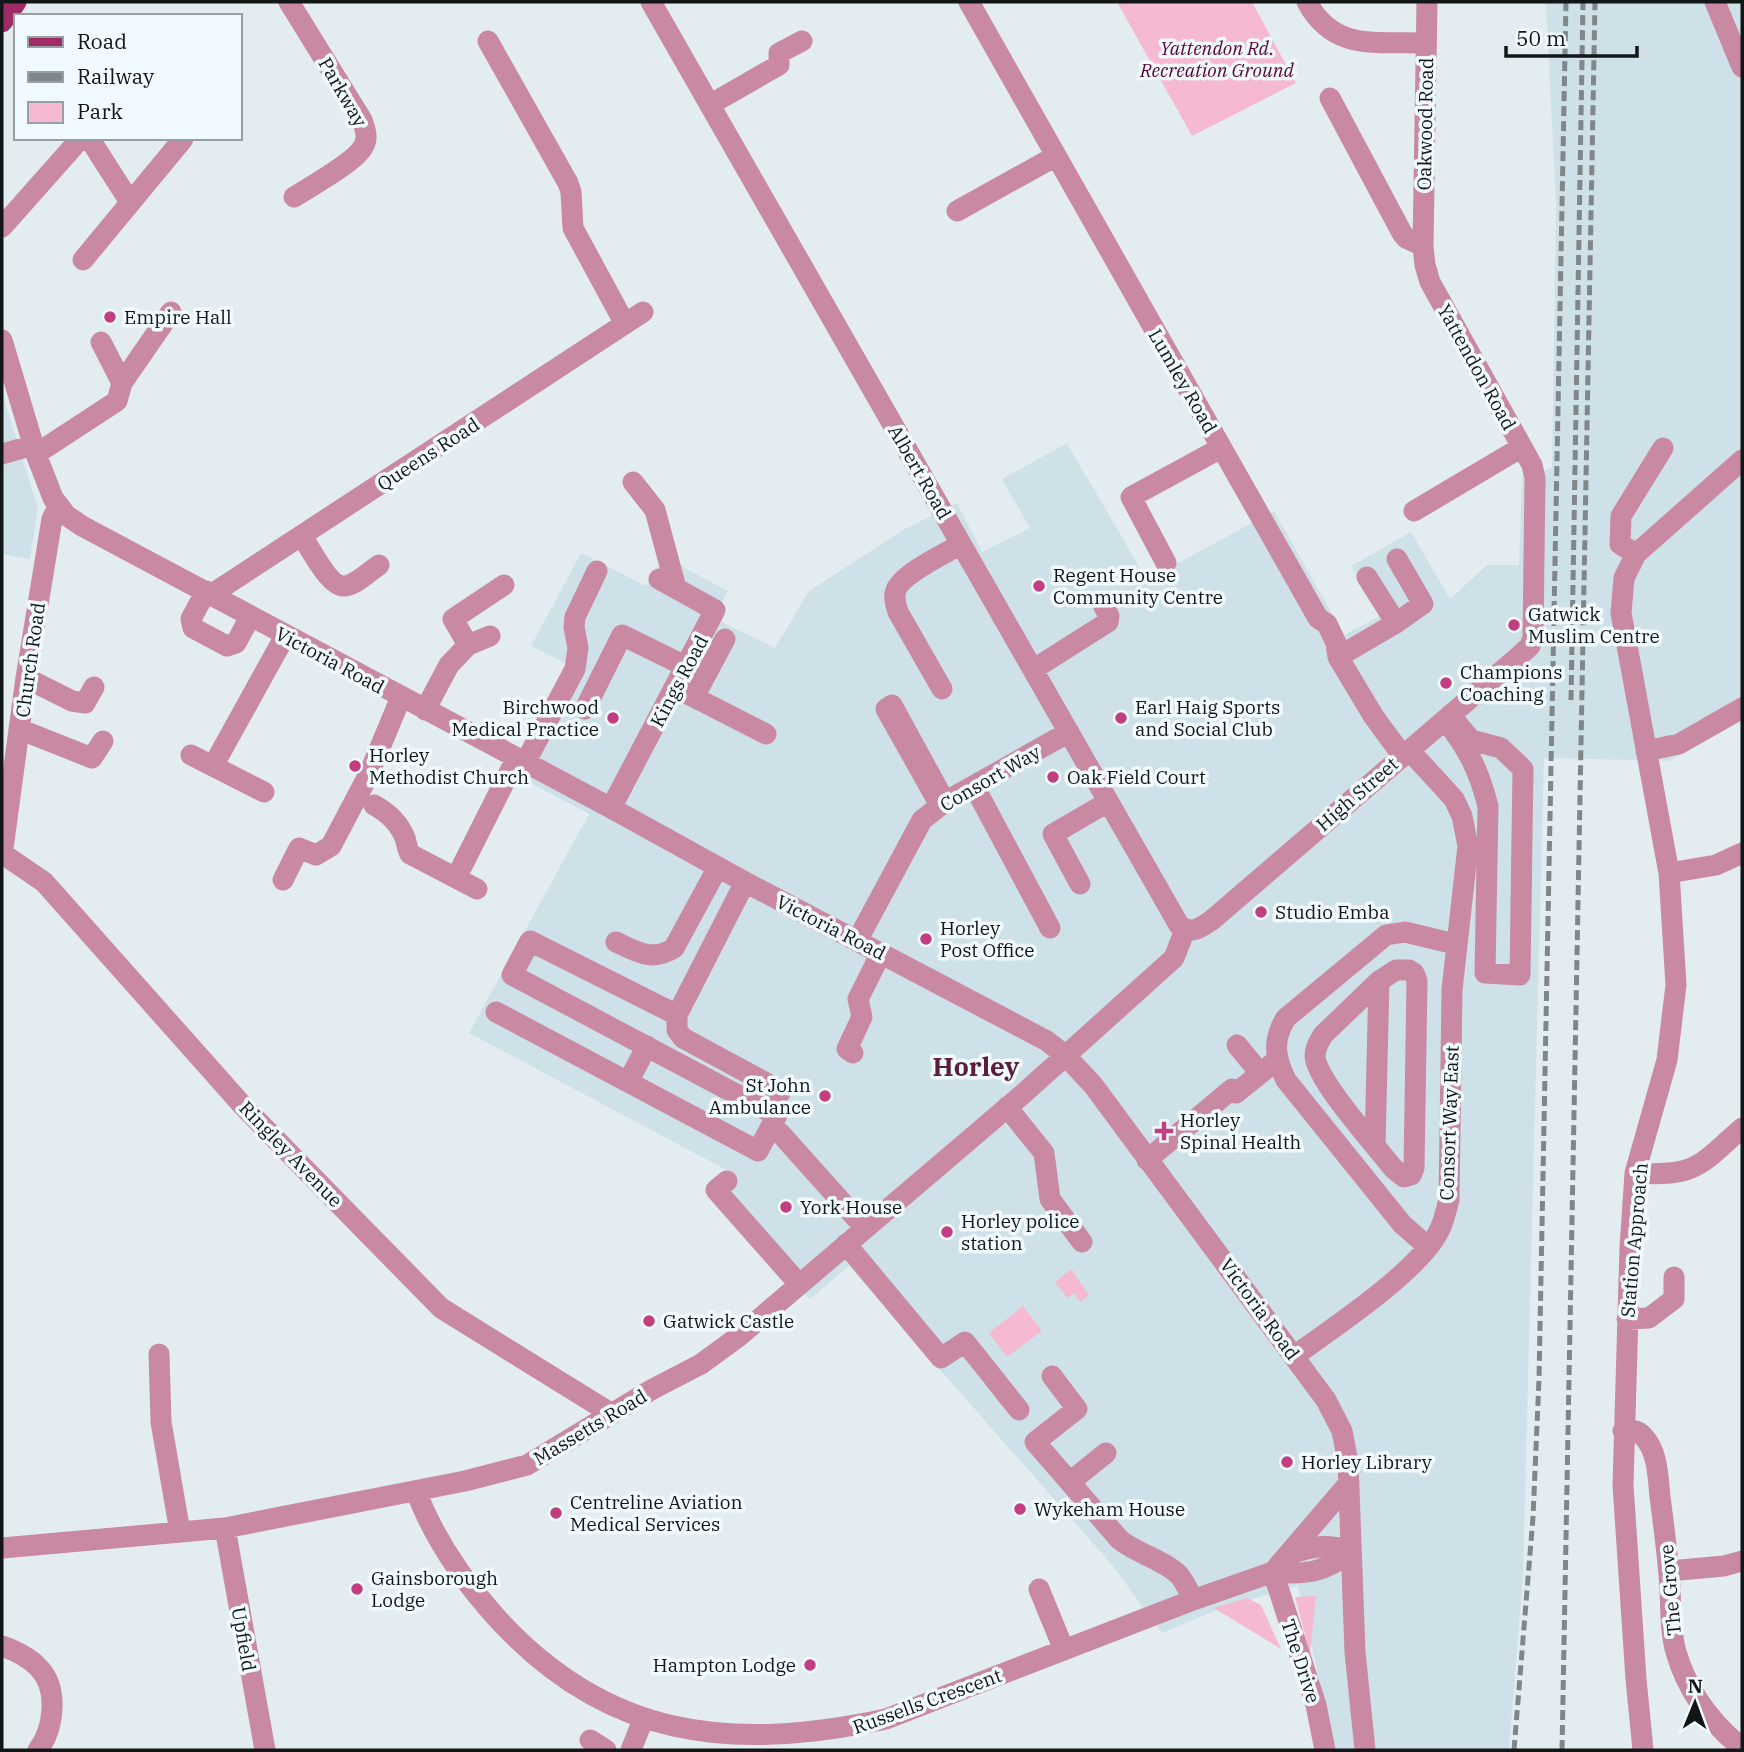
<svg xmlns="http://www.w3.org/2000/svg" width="1744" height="1752" font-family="'IBM Plex Serif',serif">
<rect width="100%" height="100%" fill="#e3edf1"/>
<path fill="#cfe1e8" d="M1546,2H1742V720L1669,761L1544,758L1523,1574L1509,1750H1335L1298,1586L1224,1607L1162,1633L1112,1565L849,1266L810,1299L704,1191L730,1172L469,1033L589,814L515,775L569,665L531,646L581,553L646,586L664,557L728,591L714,618L775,648L809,591L903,530L957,503L982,552L1030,528L1002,479L1067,443L1147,580L1274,511L1344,635L1380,616L1351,566L1411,532L1450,599L1487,565H1519L1522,477L1552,468L1556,206Z
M2,393L38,508L30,559L2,554Z"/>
<path fill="#f5bad1" d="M1117,2H1252L1296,83L1192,136Z
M1071,1269L1089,1295L1080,1302L1074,1293L1067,1298L1055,1282Z
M1023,1306L1042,1331L1007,1357L989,1333Z
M1316,1596L1310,1653L1295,1597Z
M1247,1598L1261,1605L1281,1649L1214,1608Z"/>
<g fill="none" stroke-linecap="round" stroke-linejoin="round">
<path stroke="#c989a3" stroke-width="21" d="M289,2L362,120C365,129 369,138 363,147C355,162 310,187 294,197
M651,2L1179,925C1192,935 1200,928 1212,920L1517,658L1530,646L1533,637L1535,478L1532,465L1430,282L1425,265L1423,246L1406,238L1402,233L1330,98
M969,2L1318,618L1327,624L1336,643L1338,657L1374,717L1402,755
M1307,2C1334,52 1376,41 1426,43
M1715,2L1742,67
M488,41L568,183L571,192L573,228L625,324
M711,104L779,65V53L802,41
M89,138L130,202
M957,211L1056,156
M2,227L81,138
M1423,246L1427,2
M83,260L183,139
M2,340L36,454L53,498L66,515L82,526L611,808L745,882L1047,1041L1065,1055L1093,1085L1326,1400L1342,1431L1348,1462L1355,1652L1365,1750
M122,383L171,312
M2,454L34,445
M36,454L117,401L122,383L101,342
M633,482L655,510L676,588
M1414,511L1522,447
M302,536C310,548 330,588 345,586C356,585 370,571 379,565
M1636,554L1620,544L1621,516L1663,448
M1166,563L1131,497L1221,448
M1367,577L1396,623
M206,591L191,619L193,628L227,646L236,643L250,617
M212,594L643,312
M468,645L453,619L504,585
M1338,657L1396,623L1423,604L1397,559
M1034,669L1108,622L1109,616L1104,607
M26,678L72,701L85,703L94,687
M676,688L766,734
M942,689L898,612C896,605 893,598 896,590C902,574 944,554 960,545
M694,697L725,639
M585,709L622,635L687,667
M425,710L449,665L468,645L490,636
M1445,720C1468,748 1479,771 1488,806L1485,973L1520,975L1523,769L1501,748L1471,740L1450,715
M19,729L92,758L103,741
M1646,751L1679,744L1742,708
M191,755L264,792
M525,763L575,669L578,648L574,627L575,617L597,571
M213,766L285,636
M974,786L1050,928
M374,805C387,812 399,823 405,838C407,844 407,849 410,854L477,889
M940,805L886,709L892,705L945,802
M611,808L715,610L659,579
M3,854L44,882L244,1107L441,1308L612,1414
M2,856L26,678L52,519L58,507
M1669,873L1716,865L1742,853
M456,878L516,759
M283,880L299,848L316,855L331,846L369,774L401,697
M1080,884L1053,834L1108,802
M857,941L922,820L945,802L1069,732
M616,942C637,952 652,962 674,948L718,867
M1396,970H1409L1414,973L1417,981L1414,1168L1411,1175L1404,1177L1393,1168C1376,1146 1316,1080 1315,1056C1315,1048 1319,1042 1323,1035L1379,981Z
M496,1012L628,1082
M677,1015L530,941L512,975L770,1112L781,1091L683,1038L677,1030V1015L745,882
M1237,1045L1260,1073
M647,1046L628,1082L758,1151L777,1115L770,1112
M853,1053L847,1049L862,1017L858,999L881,953
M1007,1107L1044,1153L1050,1199L1082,1242
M770,1129L780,1133L865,1228
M1375,1145L1379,981
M1147,1160L1232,1089L1236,1093L1277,1060
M1635,1173C1696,1177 1699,1166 1742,1128
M727,1181L716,1190L799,1284
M846,1244L941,1358L965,1342L1019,1410
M1428,1247L1402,1224L1286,1080C1275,1058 1272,1040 1286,1018L1386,935L1405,932L1455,944
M1627,1319L1649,1318L1674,1299V1277
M159,1354L161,1422L180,1532
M1294,1356C1332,1329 1419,1271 1439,1231C1444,1222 1446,1210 1449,1200L1452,990L1468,846L1462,816L1454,799L1409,750
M1052,1376L1077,1409L1035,1442L1120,1540C1138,1554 1164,1560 1179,1575C1185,1582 1189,1592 1193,1600
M1623,1431C1631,1430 1637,1429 1643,1436C1658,1451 1658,1477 1660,1497C1664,1527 1668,1557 1670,1588C1671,1609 1670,1631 1676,1652C1687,1690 1711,1723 1742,1748
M1070,1482L1106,1453
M416,1491C434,1539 461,1578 495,1616C606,1739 730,1752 886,1719L1193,1600L1273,1572L1349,1483
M225,1528L265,1750
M2,1548L225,1528L465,1481L527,1465L651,1390L701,1364L738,1337L1023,1094L1174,958L1185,930
M1289,1554C1313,1547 1325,1543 1350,1551
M1669,1571L1724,1566L1742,1561
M1273,1572L1316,1705L1325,1750
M1273,1572C1304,1575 1326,1573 1350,1551
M1039,1589L1064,1650
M2,1646C16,1651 29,1657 39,1668C59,1689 54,1729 38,1750
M590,1740L606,1750
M631,1750L642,1722
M1643,1750L1636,1679L1623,1485L1630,1247L1635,1173L1667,1060L1676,985L1669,873L1621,613L1624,578L1636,554L1742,460"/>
<path stroke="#9f2c67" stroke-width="21" d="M2,22L16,2"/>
<path stroke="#808689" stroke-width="5" stroke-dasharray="10 5" stroke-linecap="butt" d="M1571,700L1583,2
M1514,1750L1533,1517L1539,1379L1566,2
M1562,1750L1595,2"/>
</g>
<g fill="#c33e80" stroke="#f1fafe" stroke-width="2.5">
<circle cx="110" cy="317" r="7"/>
<circle cx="1039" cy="586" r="7"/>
<circle cx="1514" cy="625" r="7"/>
<circle cx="1446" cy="683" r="7"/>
<circle cx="613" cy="718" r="7"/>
<circle cx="1121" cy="718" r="7"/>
<circle cx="355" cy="766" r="7"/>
<circle cx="1053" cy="777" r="7"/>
<circle cx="1261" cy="912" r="7"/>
<circle cx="926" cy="939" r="7"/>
<circle cx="825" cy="1096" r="7"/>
<path d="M1160.5 1120.5h7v7h7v7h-7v7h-7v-7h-7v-7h7z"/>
<circle cx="786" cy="1207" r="7"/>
<circle cx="947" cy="1232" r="7"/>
<circle cx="649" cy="1321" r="7"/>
<circle cx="1287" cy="1462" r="7"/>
<circle cx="1020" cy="1509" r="7"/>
<circle cx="556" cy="1513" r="7"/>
<circle cx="357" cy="1589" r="7"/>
<circle cx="810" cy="1665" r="7"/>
</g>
<g text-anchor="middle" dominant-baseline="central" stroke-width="7" stroke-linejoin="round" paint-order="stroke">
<g font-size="19" font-style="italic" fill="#5e0538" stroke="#f1fafe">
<text x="1217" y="48">Yattendon Rd.<tspan x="1217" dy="22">Recreation Ground</tspan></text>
</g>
<g font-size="19" fill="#131617" stroke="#f1fafe">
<text transform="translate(343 92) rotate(60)">Parkway</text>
<text transform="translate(1425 124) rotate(-89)">Oakwood Road</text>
<text transform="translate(1477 367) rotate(61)">Yattendon Road</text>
<text transform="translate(1183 381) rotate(60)">Lumley Road</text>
<text transform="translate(428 454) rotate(-33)">Queens Road</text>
<text transform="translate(920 472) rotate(60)">Albert Road</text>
<text transform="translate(30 660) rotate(-82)">Church Road</text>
<text transform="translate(330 660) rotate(28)">Victoria Road</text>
<text transform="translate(679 681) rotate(-62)">Kings Road</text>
<text transform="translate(990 778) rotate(-30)">Consort Way</text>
<text transform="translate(1357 794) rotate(-41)">High Street</text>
<text transform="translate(831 927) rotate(27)">Victoria Road</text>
<text transform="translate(1449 1123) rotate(-88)">Consort Way East</text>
<text transform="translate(291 1154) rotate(46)">Ringley Avenue</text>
<text transform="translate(1634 1240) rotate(-85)">Station Approach</text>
<text transform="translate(1260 1309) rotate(54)">Victoria Road</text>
<text transform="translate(590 1427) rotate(-31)">Massetts Road</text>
<text transform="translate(1670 1590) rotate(-95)">The Grove</text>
<text transform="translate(244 1639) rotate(80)">Upfield</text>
<text transform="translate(1301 1661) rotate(72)">The Drive</text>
<text transform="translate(927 1701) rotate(-20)">Russells Crescent</text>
</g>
<g font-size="19" fill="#131617" stroke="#f1fafe" text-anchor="start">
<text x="124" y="317">Empire Hall</text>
<text x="1053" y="575">Regent House<tspan x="1053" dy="22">Community Centre</tspan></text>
<text x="1528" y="614">Gatwick<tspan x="1528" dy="22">Muslim Centre</tspan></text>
<text x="1460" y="672">Champions<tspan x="1460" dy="22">Coaching</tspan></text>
<text x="599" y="707" text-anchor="end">Birchwood<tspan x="599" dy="22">Medical Practice</tspan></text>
<text x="1135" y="707">Earl Haig Sports<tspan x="1135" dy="22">and Social Club</tspan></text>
<text x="369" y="755">Horley<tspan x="369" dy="22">Methodist Church</tspan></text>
<text x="1067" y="777">Oak Field Court</text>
<text x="1275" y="912">Studio Emba</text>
<text x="940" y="928">Horley<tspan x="940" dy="22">Post Office</tspan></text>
<text x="811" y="1085" text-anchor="end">St John<tspan x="811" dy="22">Ambulance</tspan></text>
<text x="1180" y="1120">Horley<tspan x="1180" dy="22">Spinal Health</tspan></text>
<text x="800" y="1207">York House</text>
<text x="961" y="1221">Horley police<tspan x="961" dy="22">station</tspan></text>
<text x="663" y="1321">Gatwick Castle</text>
<text x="1301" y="1462">Horley Library</text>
<text x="570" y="1502">Centreline Aviation<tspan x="570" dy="22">Medical Services</tspan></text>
<text x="1034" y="1509">Wykeham House</text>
<text x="371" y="1578">Gainsborough<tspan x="371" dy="22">Lodge</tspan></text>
<text x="796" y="1665" text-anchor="end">Hampton Lodge</text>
</g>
<g font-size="26" font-weight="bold" fill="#5c1c3b" stroke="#f1fafe">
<text x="976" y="1066">Horley</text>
</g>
</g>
<rect width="1744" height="1752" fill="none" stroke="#131617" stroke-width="7"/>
<rect x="14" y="14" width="228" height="126" fill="#f1fafe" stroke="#989fa2" stroke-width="2"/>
<rect x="28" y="37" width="35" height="10" fill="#9f2c67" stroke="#989fa2" stroke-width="2"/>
<text x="77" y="49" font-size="21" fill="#131617">Road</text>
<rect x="28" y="72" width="35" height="10" fill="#808689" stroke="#989fa2" stroke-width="2"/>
<text x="77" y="84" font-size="21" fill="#131617">Railway</text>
<rect x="28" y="102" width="35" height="21" fill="#f5bad1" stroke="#989fa2" stroke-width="2"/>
<text x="77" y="119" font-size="21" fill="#131617">Park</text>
<g transform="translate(1695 1703) rotate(1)" stroke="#f1fafe" stroke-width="5" paint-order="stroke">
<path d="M0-5L12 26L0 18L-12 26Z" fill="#131617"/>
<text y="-10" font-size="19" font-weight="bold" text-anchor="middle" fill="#131617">N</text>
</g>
<path d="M1506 46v10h131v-10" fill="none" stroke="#131617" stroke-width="3.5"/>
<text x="1516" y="46" font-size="21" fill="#131617" stroke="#f1fafe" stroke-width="5" paint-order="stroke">50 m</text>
</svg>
